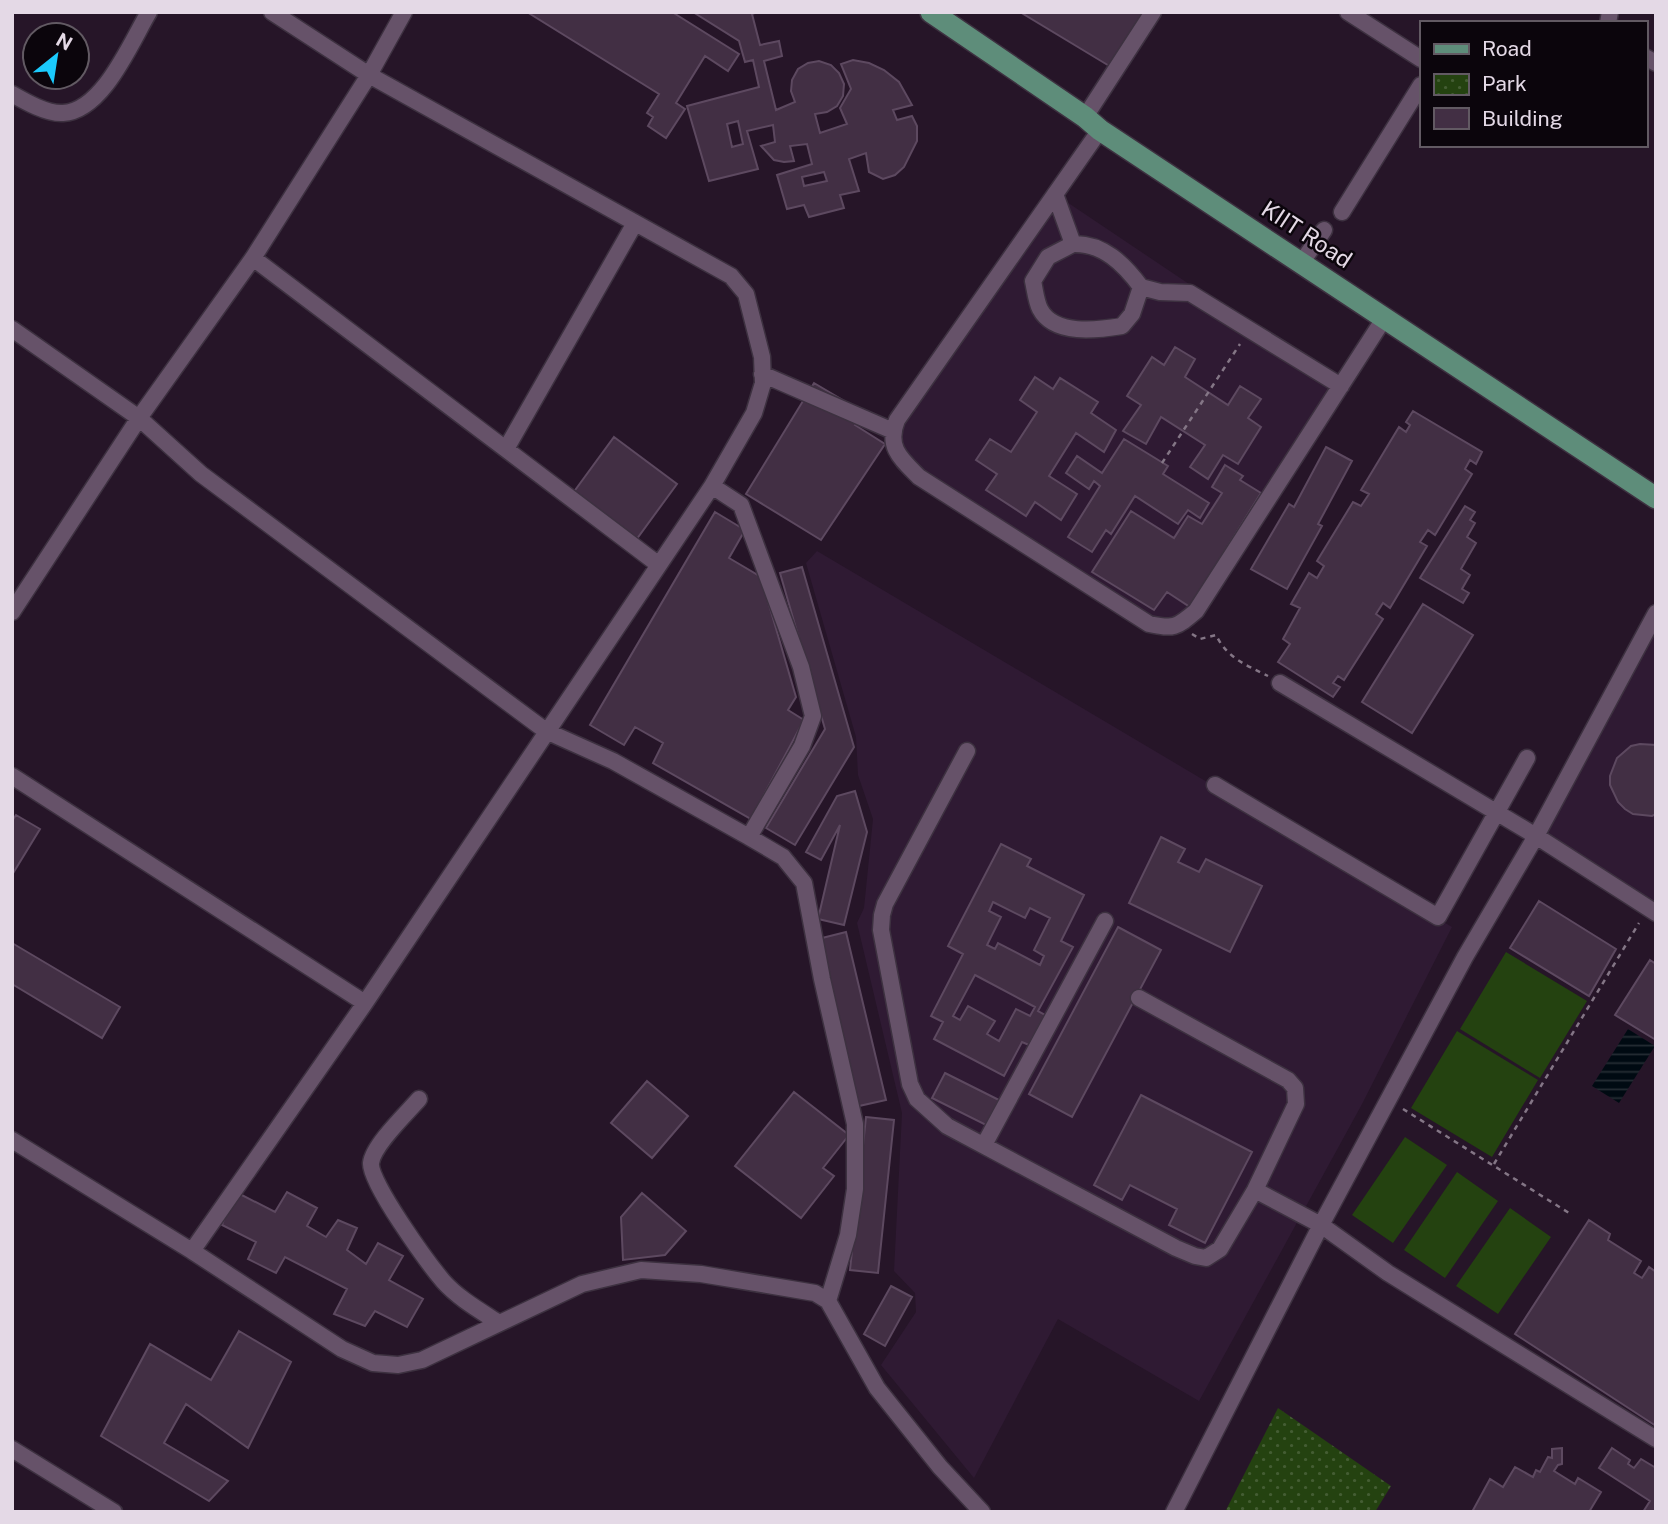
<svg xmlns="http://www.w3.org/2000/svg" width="1668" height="1524" font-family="'Public Sans',sans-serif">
<defs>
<pattern id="park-dots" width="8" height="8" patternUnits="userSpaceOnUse" patternTransform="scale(1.75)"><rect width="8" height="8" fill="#244210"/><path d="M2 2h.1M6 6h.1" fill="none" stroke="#445d33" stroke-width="1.8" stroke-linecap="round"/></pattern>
<pattern id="water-rules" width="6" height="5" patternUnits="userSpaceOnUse" patternTransform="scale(1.75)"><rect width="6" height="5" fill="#000a12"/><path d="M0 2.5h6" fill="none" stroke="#252d34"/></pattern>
</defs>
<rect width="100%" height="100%" fill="#261528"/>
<path fill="#2f1a33" d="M1055,194L1341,386L1196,611L1167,628L901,459L897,420Z
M817,551L1452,927L1361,1106L1199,1401L1058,1319L974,1478L881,1365L916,1312L915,1293L894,1271L902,1113L857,923L864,908L873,819L858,775L856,737L806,563Z
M1656,613V913L1536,836Z"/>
<path fill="#244210" d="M1506,952L1587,1001L1540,1078L1460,1029Z
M1457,1031L1538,1080L1492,1157L1411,1108Z
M1405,1137L1447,1165L1393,1243L1352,1215Z
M1457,1172L1498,1201L1445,1278L1404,1250Z
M1510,1208L1551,1237L1498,1314L1456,1286Z"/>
<path fill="url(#park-dots)" d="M1278,1408L1391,1486L1375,1512H1225Z"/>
<path fill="url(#water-rules)" d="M1628,1029L1655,1046L1619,1103L1592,1086Z"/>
<path fill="#422f44" stroke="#5d4960" stroke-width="2" fill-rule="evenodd" d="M527,12H672L739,54L728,71L705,56L676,103L685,109L666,138L648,126L653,117L647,113L659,94Z
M693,12H757L752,14L760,45L779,41L782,56L764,61L776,110L795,102L791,91L792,80L798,69L808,63L819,61L831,65L839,73L844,84L843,96L837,106L827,112L815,114L820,133L847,124L840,108L851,89L841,64L853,60L869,63L884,70L899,82L912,105L893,110L897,120L912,116L917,126V141L904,167L895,175L883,179L869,172L866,153L849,159L859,191L840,195L844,208L809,217L804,205L787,209L777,175L812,164L807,144L790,146L794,161L784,162L774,160L761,146L775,142L773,125L747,131L758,169L709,181L687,106L759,87L753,60L745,62L739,41ZM738,121L743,144L732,147L727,124ZM824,172L827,181L804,186L802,177Z
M1020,12H1144L1111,67Z
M1175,347L1195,359L1185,377L1228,405L1240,386L1261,399L1248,418L1261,427L1238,464L1223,455L1208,479L1190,467L1205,445L1161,417L1146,444L1123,431L1141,405L1127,396L1152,357L1164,365Z
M1035,377L1053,389L1060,378L1098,402L1091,413L1116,430L1104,452L1076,433L1049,476L1077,494L1061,520L1035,502L1026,516L986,490L997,474L976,460L990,439L1011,452L1037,412L1020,400Z
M814,383L863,412L855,425L885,444L821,540L746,494Z
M1413,411L1482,452L1476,464L1470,460L1465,469L1472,474L1435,535L1428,530L1420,542L1427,546L1390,608L1383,603L1376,614L1383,619L1344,680L1338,676L1333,683L1340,687L1333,697L1278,662L1290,644L1283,639L1300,608L1291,604L1309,573L1317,578L1324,566L1317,561L1353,502L1361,506L1369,494L1361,490L1399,427L1406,432L1410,425L1406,422Z
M614,437L677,484L636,540L573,493Z
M1124,439L1168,466L1163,474L1209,503L1200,518L1188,510L1178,524L1135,496L1111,534L1106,530L1092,552L1068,537L1100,486L1094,481L1089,489L1066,473L1077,456L1102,473Z
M1326,447L1352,461L1318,524L1322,526L1287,589L1251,569L1289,504L1294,507Z
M1225,465L1243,476L1240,480L1261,493L1190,607L1167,592L1154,610L1092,572L1131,511L1174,538L1188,516L1202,524L1222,493L1212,487Z
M1465,506L1475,512L1470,520L1475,523L1467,537L1476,543L1461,569L1470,575L1462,589L1469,593L1463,603L1420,578Z
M715,512L745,530L729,558L761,577L796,697L788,710L804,720L751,819L653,763L663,743L635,727L624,745L590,725Z
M802,567L854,747L795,845L766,828L825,729L780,573Z
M1423,604L1473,635L1412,733L1362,702Z
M1640,744L1656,745V814L1652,816L1633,814L1625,809L1618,802L1610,785V776L1617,758L1631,746Z
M855,791L867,832L844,925L818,919L840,825L821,860L806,852L837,796Z
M16,815L40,829L12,875V821Z
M1161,837L1185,849L1178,862L1199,872L1206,859L1262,886L1230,952L1129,903Z
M1001,844L1031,859L1027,866L1084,895L1061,941L1073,947L1038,1011L1045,1015L1029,1045L1022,1042L1004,1076L934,1039L943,1022L931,1016L963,954L948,946ZM993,902L1025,918L1030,908L1050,918L1034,950L1044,956L1040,965L998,943L995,949L987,945L1001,917L989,911ZM975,975L1035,1007L1030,1016L1016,1009L999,1041L987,1034L995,1021L968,1006L960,1020L953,1016Z
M1539,901L1616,949L1589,996L1510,948Z
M1118,927L1161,950L1072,1117L1029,1094Z
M846,932L886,1100L859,1106L818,939Z
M12,943L120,1007L102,1038L12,984Z
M1650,960L1656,964V1040L1615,1015Z
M945,1073L999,1100L986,1125L932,1098Z
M647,1081L688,1116L652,1158L611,1123Z
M794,1092L849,1135L823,1168L834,1176L801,1218L735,1166Z
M1141,1095L1252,1152L1205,1243L1169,1225L1177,1209L1130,1185L1122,1200L1094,1185Z
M866,1117L894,1120L878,1273L850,1270Z
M234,1191L275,1212L287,1192L317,1208L307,1226L326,1237L338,1220L357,1228L347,1250L366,1264L378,1243L403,1256L389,1280L423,1299L407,1327L375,1311L365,1326L334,1314L347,1289L285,1257L276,1273L248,1259L256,1242L222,1225Z
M642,1193L686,1231L665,1255L623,1260L621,1217Z
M1589,1220L1610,1234L1608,1240L1641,1261L1634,1273L1642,1278L1649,1267L1656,1272V1426L1515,1334Z
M891,1286L912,1297L885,1346L864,1334Z
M239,1331L291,1362L248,1448L186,1404L164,1443L228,1481L209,1501L101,1436L150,1344L211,1380Z
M1562,1448V1464L1558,1465L1554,1471L1575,1484L1578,1478L1601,1492L1589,1512H1472L1490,1479L1503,1487L1515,1467L1533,1477L1536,1470L1540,1472L1548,1457L1552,1458V1449Z
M1612,1448L1630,1460L1628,1464L1634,1468L1641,1459L1656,1468V1512H1643L1650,1501L1599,1468Z"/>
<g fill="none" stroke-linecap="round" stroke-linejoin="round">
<g stroke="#3d3140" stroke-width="19">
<path id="minor" d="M1348,12L1421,59
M1608,23L1610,12
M1645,57L1656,63
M12,94C26,102 47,114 63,113C103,111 131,42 149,12
M1085,117L1153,12
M1100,130L897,420C886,447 901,459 919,477L1149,624C1174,629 1176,628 1196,611L1385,317
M1055,194L1073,244C1103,243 1124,264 1141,287L1160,292L1190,293L1341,386
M1342,212L1421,85
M1073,244L1048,257L1033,281C1035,290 1036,301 1040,309C1054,336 1098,330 1122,326L1132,314L1141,287
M253,258L659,565
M1302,262L1324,230
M12,329L139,418L201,474L546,731L613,761L749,837L783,857L804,883L822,979L855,1124V1189L848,1235L828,1301
M762,374L893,431
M506,449L635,223
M712,486L741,505L801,667L813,716L802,746L749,837
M12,612L139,418L253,258L369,75L404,12
M1280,683L1536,836L1656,913
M967,751L885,904L882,915L881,930L910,1084L917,1099L947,1126L1176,1248L1195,1256L1206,1258L1220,1249L1255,1190L1296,1104L1295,1088L1288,1080L1139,998
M12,776L365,1003
M1215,785L1438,917L1527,758
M419,1099C407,1113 373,1145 371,1163C369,1182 428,1263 443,1281C458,1298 479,1310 499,1323
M12,1140L192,1251L342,1349L373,1363L398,1365L422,1360L582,1284L641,1270L701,1274L815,1293L828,1301L877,1388L940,1467L982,1512
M984,1145L1105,921
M1255,1190L1321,1225L1388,1273L1656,1439
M192,1251L365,1003L712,486L754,413L763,383L762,357L746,294L731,276L369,75L272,12
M12,1449L114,1512
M1174,1512L1321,1225L1465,957L1536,836L1656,613"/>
</g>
<g stroke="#3d3140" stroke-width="24">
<path id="major" d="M931,12L1085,117L1100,130L1656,498"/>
</g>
<path stroke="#847686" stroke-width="2.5" stroke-dasharray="5 5" stroke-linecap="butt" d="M1162,463L1240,344
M1192,634L1200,639L1216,635C1227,658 1246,665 1268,676
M1403,1109L1569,1213
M1494,1164L1639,923"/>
<use href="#minor" stroke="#665269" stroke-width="16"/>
<use href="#major" stroke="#5e8d7a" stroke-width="21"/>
</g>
<g text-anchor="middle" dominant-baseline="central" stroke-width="5" stroke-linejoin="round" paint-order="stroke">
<g font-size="23" fill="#e4d9e6" stroke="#0b050c">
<text transform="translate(1307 234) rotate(33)">KIIT Road</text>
</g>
</g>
<rect width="1668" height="1524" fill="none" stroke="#e4d9e6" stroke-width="28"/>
<rect x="1420" y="21" width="228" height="126" fill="#0b050c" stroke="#625a63" stroke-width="2"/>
<rect x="1434" y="44" width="35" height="10" fill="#5e8d7a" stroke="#625a63" stroke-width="2"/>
<text x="1482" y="56" font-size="21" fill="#e4d9e6">Road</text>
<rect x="1434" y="74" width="35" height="21" fill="url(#park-dots)" stroke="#625a63" stroke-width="2"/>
<text x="1482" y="91" font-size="21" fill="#e4d9e6">Park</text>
<rect x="1434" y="108" width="35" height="21" fill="#422f44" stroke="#625a63" stroke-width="2"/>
<text x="1482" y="126" font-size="21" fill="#e4d9e6">Building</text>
<g transform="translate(56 56) rotate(30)"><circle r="33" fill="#0b050c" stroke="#625a63" stroke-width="2"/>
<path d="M0-5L12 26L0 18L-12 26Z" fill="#1bcafc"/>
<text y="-10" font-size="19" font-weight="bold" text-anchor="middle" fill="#e4d9e6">N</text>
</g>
</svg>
